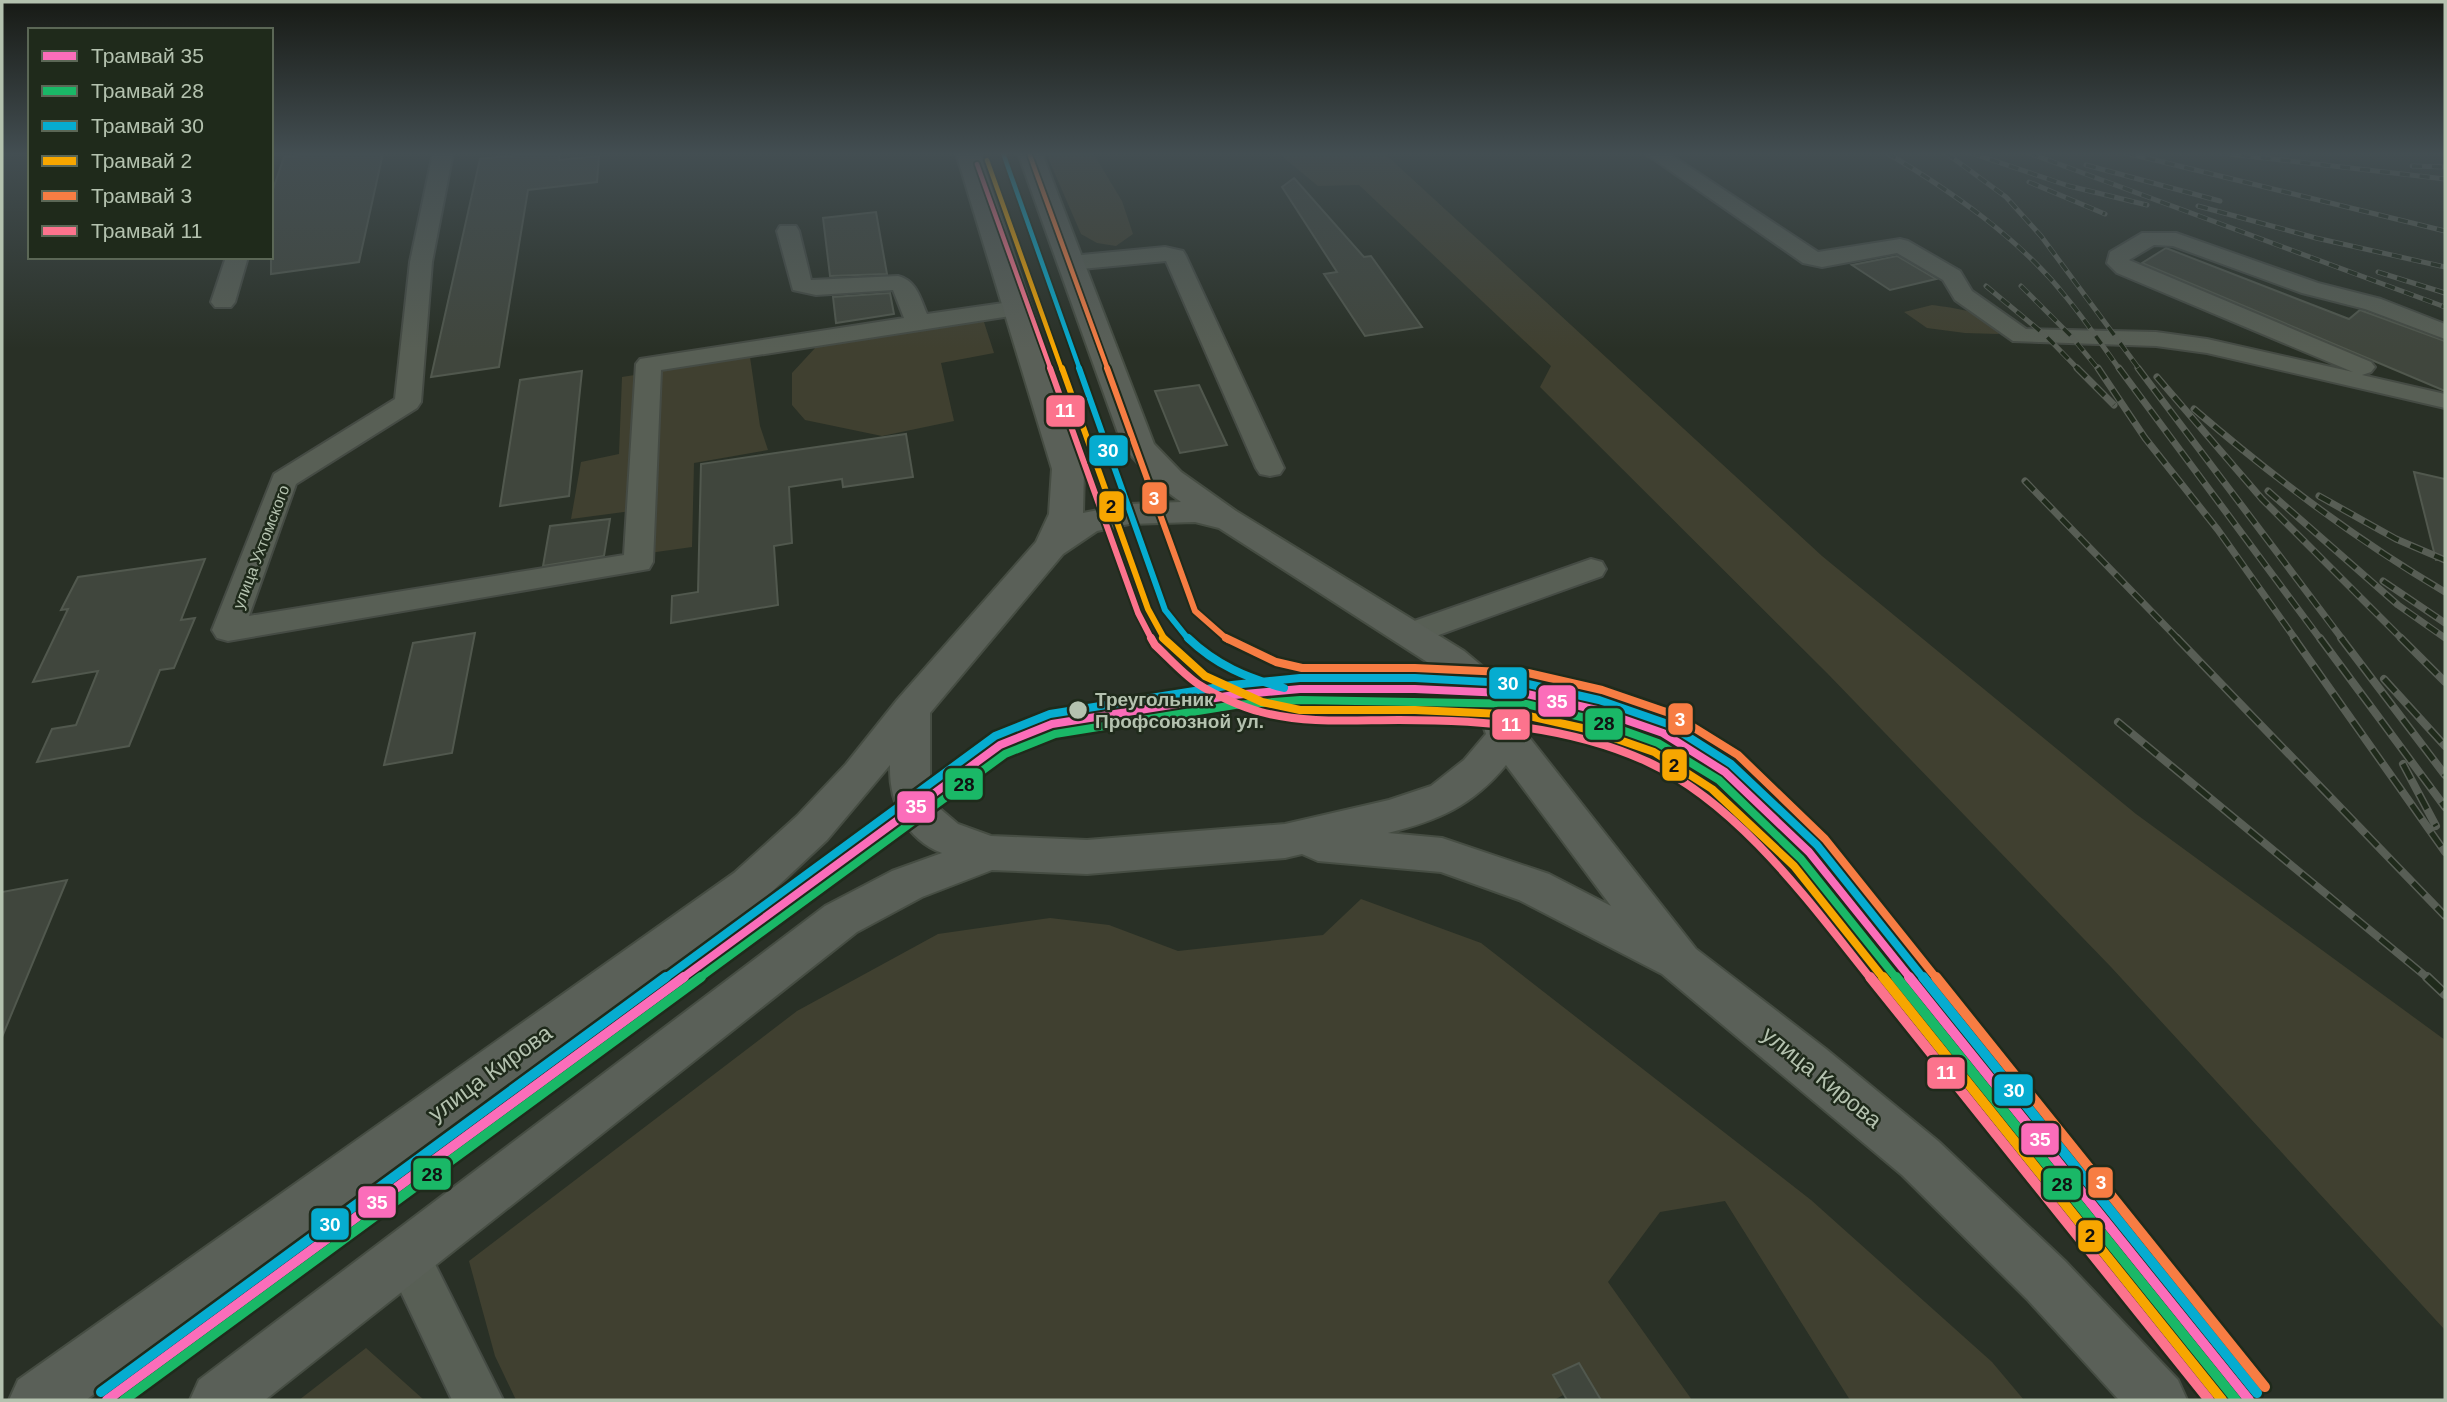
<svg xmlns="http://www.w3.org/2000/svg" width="2447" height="1402" font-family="Arial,sans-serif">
<rect width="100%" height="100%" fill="#293026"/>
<path fill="#404030" d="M1046,153H1093L1122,201L1133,234L1116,246L1097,243L1081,234Z
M1278,153H1384L1822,556L2136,814L2445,1040V1330L2111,967L1827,673L1540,387L1551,366L1359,185L1318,186Z
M1932,305C1953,308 1991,311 1999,334L1965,333L1927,328L1904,312Z
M983,319L994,353L941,363L954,421L882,436L805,420L792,405V373L816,347Z
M750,357L760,426L768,450L694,463L692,547L649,553L654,508L571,519L581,462L619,454L622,377Z
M1361,899L1481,943L1811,1200L1992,1362L2024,1400H1850L1725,1201L1660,1212L1608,1282L1692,1400H1572L1567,1393L1554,1400H516L495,1356L469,1261L797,1011L938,934L1050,918L1109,925L1178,951L1323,935Z
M366,1348L424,1400H299Z"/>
<path fill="#40463d" stroke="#51584e" stroke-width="2" d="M319,153H383L359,262L271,274V195L284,157Z
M536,153H560L559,160L599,156L597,182L528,190L499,367L431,377L480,159Z
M1294,178L1364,257L1371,256L1422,327L1365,336L1324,274L1337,272L1282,187Z
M876,212L887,274L830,276L823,218Z
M2166,248L2349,319L2360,310L2445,341V391L2142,263Z
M1897,256L1936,279L1890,290L1852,265Z
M890,293L894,314L836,323L833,297Z
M582,371L569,496L500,506L520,380Z
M1199,385L1227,445L1180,453L1155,391Z
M906,434L913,477L843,487L842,479L789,487L792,543L774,546L778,605L671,623L672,596L698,592L701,464Z
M2414,472L2445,479V559L2436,560Z
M610,519L604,556L543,566L550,526Z
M205,559L181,620L195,618L174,668L160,670L129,746L37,762L52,729L76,725L98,671L33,682L68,609L61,610L78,577Z
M475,633L452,753L384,765L413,643Z
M67,880L2,1037V892Z
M1579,1363L1601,1400H1567L1553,1375Z"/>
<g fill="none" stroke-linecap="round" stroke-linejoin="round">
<g stroke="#454b44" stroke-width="4">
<path id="minor" d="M433,153H453L432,262L421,402L417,408L296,484L249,616L624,555L636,364L640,359L904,318L893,290L816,295L793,290L777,231L780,226H796L799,231L811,280L898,276C917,281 920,298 927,314L1017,301L1025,303L1029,308L1025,313L1017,315L661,370L653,562L649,569L228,641L217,638L212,630L274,474L395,399L410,262Z
M1645,153H1668L1818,252L1900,239L1908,241L1960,271L1972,291L2026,329L2156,332L2207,339L2353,372L2117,273L2107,263L2110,252L2142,233H2176L2318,283L2381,299L2445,324V339L2365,309L2302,293L2173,246L2154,245L2129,260L2371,362L2375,367L2371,372L2362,375L2445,394V408L2207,353L2156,346L2013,341L1955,300L1943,280L1897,253L1822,267L1803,263Z
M1165,247L1183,251L1186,256L1284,468L1280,474L1270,476L1260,474L1256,468L1166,261L1071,270L1063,268L1060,263L1063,258L1071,256Z
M226,257H248L235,302L231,307H215L211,302Z
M1591,559L1602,562L1606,569L1602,576L1411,645L1400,642L1395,634L1400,626Z
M406,1231L422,1238L503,1400H452L383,1254L390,1238Z"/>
</g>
<g stroke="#464d43" stroke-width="4">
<path id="major" d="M956,153H980L1084,469L1083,513L1129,504L1181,502L1159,486L1123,447L1018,153H1042L1154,444L1181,472L1236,511L1464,651L1507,687L1525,732L1696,949L1826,1049L1938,1141L2065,1261L2178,1380L2187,1400H2119L2027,1299L1902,1175L1662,974L1519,900L1441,872L1318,861L1302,854L1285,858L1087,874L992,870L922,897L857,932L265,1400H190L199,1380L825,906L892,871L942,853C905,839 889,803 890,765L827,840L764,899L86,1400H9L18,1380L734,873L797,816L846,764L897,700L1036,542L1049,514L1052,469ZM1195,522L1219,528L1438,669L1476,704L1486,734L1464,760L1431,786L1389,800L1285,824L1087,840L991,836L958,824L938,807L930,783V713L1063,554L1097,531L1129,524ZM1506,765L1611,906L1549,874L1442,838L1388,833C1439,820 1472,806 1506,765Z"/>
</g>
<use href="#minor" fill="#585f55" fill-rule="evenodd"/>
<use href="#major" fill="#5a6058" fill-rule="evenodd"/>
<g stroke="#585e55" stroke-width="5">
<path id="rail-far3" d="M1887,153C1951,191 2019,238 2066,297C2085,320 2102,345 2120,370
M1946,153L2006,197L2041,236L2140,370
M1971,153L2069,186L2147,205
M2029,153L2445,307
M2126,153L2445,231
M2221,153L2445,179
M2086,165L2220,201
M2412,166L2445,167
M2029,182L2105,214
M2198,206L2316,238L2445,267
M2378,272L2445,293
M1986,286L2046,336L2079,370
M2021,286L2072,337L2099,370"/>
</g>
<g stroke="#585e55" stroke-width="7">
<path id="rail-far2" d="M2077,368L2114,405
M2098,368L2145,438L2218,530L2296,640
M2119,368L2321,640
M2138,368L2343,640
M2157,377L2262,499L2403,640
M2194,409C2273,477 2355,539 2445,592
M2025,481L2179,640
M2268,491L2398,605L2445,638
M2319,496L2396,539L2445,560
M2383,581L2445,623"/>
</g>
<g stroke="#585e55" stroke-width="8">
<path id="rail-far1" d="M2177,638L2445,916
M2294,638L2445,852
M2320,638L2445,807
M2341,638L2445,775
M2401,638L2445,682
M2384,679L2445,746
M2118,722L2429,979
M2403,764L2436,826"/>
</g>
<g stroke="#585e55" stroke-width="10">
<path id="rail" d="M2427,977L2445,994"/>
</g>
<use href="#rail-far3" stroke="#1f2a1b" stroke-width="3.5" stroke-dasharray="10" stroke-linecap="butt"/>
<use href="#rail-far2" stroke="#1f2a1b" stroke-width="4.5" stroke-dasharray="13" stroke-linecap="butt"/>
<use href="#rail-far1" stroke="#1f2a1b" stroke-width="5" stroke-dasharray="17" stroke-linecap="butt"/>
<use href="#rail" stroke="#1f2a1b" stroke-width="7" stroke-dasharray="21" stroke-linecap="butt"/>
<g stroke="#1f2a1b" stroke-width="13">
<path id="tram-1-far1" d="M681,979L1000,745L1052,724L1234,695L1300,689H1415L1527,694L1597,710L1663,733L1725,772L1809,852L1911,979"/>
</g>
<g stroke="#1f2a1b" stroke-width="15">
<path id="tram-1" d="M1909,977L2249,1400
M107,1400L684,977"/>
</g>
<g stroke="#1f2a1b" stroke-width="13">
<path id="tram-2-far1" d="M698,979L1005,754L1055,734L1235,705L1300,700L1526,704L1594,720L1658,743L1719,780L1801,859L1897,979"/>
</g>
<g stroke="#1f2a1b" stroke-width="15">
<path id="tram-2" d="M1896,977L2236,1400
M124,1400L701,977"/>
</g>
<g stroke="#1f2a1b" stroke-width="8">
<path id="tram-3-far3" d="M1003,153L1080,370"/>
</g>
<g stroke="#1f2a1b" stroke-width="10">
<path id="tram-3-far2" d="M1079,368L1165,610L1189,640"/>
</g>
<g stroke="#1f2a1b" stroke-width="13">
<path id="tram-3-far1" d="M1188,638C1216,665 1247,678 1284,688
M664,979L995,736L1050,714L1232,685L1300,678H1415L1528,684L1599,700L1668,724L1731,764L1817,845L1924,979"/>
</g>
<g stroke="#1f2a1b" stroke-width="15">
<path id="tram-3" d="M1923,977L2257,1393
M101,1392L666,977"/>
</g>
<g stroke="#1f2a1b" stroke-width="8">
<path id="tram-4-far3" d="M987,160L1062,370"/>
</g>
<g stroke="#1f2a1b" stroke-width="10">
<path id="tram-4-far2" d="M1062,368L1148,609L1165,640"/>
</g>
<g stroke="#1f2a1b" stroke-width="13">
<path id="tram-4-far1" d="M1163,638L1205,676L1262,702L1300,710H1415L1524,715L1591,730L1654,752L1712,789L1794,866L1884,979"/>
</g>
<g stroke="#1f2a1b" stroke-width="15">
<path id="tram-4" d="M1883,977L2222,1400"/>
</g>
<g stroke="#1f2a1b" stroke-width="8">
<path id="tram-5-far3" d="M1029,153L1108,370"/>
</g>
<g stroke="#1f2a1b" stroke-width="10">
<path id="tram-5-far2" d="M1107,368L1195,611L1228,640"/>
</g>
<g stroke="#1f2a1b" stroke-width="13">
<path id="tram-5-far1" d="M1226,638L1276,662L1302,668H1415L1528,673L1602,690L1672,714L1738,755L1825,839L1937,979"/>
</g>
<g stroke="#1f2a1b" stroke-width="15">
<path id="tram-5" d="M1936,977L2265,1387"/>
</g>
<g stroke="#1f2a1b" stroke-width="8">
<path id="tram-6-far3" d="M977,164L1051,370"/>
</g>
<g stroke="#1f2a1b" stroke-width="10">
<path id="tram-6-far2" d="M1050,368L1138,613L1152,640"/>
</g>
<g stroke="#1f2a1b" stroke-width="13">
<path id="tram-6-far1" d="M1151,638L1155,645C1169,658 1183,674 1198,684C1215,695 1242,707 1261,712C1306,724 1353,720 1399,720C1483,720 1570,726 1648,762C1739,804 1810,903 1871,979"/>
</g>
<g stroke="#1f2a1b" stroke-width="15">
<path id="tram-6" d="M1870,977L2209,1400"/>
</g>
<use href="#tram-1-far1" stroke="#fb6dba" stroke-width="8"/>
<use href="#tram-1" stroke="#fb6dba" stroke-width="10"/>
<use href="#tram-2-far1" stroke="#1ab867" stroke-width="8"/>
<use href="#tram-2" stroke="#1ab867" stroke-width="10"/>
<use href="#tram-3-far3" stroke="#06acd0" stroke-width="4.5"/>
<use href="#tram-3-far2" stroke="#06acd0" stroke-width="6"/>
<use href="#tram-3-far1" stroke="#06acd0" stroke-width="8"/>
<use href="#tram-3" stroke="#06acd0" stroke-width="10"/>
<use href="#tram-4-far3" stroke="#f7a600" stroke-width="4.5"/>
<use href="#tram-4-far2" stroke="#f7a600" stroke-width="6"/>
<use href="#tram-4-far1" stroke="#f7a600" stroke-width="8"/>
<use href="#tram-4" stroke="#f7a600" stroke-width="10"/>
<use href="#tram-5-far3" stroke="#f77d43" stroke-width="4.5"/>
<use href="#tram-5-far2" stroke="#f77d43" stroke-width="6"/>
<use href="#tram-5-far1" stroke="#f77d43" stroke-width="8"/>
<use href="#tram-5" stroke="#f77d43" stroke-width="10"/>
<use href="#tram-6-far3" stroke="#fc738d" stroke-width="4.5"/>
<use href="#tram-6-far2" stroke="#fc738d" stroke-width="6"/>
<use href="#tram-6-far1" stroke="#fc738d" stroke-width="8"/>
<use href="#tram-6" stroke="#fc738d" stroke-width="10"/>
</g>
<linearGradient id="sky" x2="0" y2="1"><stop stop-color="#171a15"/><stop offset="0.44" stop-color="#434e52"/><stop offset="1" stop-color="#434e52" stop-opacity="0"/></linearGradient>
<rect width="2447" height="349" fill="url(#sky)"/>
<circle fill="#b4c2af" stroke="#1f2a1b" stroke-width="2.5" cx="1078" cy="710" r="10"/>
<g text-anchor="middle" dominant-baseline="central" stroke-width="5" stroke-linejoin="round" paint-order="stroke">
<g font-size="16" fill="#b4c2af" stroke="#1f2a1b">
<text transform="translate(261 547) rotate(-69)">улица Ухтомского</text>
</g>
<g font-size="19" font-weight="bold" fill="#b4c2af" stroke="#1f2a1b" text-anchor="start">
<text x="1095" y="699">Треугольник<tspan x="1095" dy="22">Профсоюзной ул.</tspan></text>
</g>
<g font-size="23" fill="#b4c2af" stroke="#1f2a1b">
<text transform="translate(490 1073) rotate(-36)">улица Кирова</text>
<text transform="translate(1822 1077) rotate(39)">улица Кирова</text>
</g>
</g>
<g stroke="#1f2a1b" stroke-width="2.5">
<rect x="1045" y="394" width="41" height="34" rx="7" fill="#fc738d"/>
<rect x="1088" y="434" width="41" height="33" rx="7" fill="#06acd0"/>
<rect x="1141" y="481" width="27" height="34" rx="7" fill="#f77d43"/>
<rect x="1098" y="490" width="27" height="33" rx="7" fill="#f7a600"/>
<rect x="1488" y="666" width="40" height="34" rx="7" fill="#06acd0"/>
<rect x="1537" y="684" width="40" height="34" rx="7" fill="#fb6dba"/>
<rect x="1667" y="702" width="27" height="34" rx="7" fill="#f77d43"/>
<rect x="1584" y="707" width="40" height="34" rx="7" fill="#1ab867"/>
<rect x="1491" y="708" width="40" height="33" rx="7" fill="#fc738d"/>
<rect x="1661" y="748" width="27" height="34" rx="7" fill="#f7a600"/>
<rect x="944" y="767" width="40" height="34" rx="7" fill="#1ab867"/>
<rect x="896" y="790" width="40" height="34" rx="7" fill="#fb6dba"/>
<rect x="1926" y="1056" width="40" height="34" rx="7" fill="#fc738d"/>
<rect x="1993" y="1073" width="41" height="34" rx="7" fill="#06acd0"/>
<rect x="2020" y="1122" width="40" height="34" rx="7" fill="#fb6dba"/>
<rect x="412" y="1157" width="40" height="34" rx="7" fill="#1ab867"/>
<rect x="2087" y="1166" width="27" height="33" rx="7" fill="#f77d43"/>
<rect x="2042" y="1167" width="40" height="34" rx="7" fill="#1ab867"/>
<rect x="357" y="1185" width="40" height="34" rx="7" fill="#fb6dba"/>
<rect x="310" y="1207" width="40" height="34" rx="7" fill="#06acd0"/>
<rect x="2077" y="1219" width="27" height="34" rx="7" fill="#f7a600"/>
</g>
<g font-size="19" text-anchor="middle" font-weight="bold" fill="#fff">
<text x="1065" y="417">11</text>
<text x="1108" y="457">30</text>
<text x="1154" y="505">3</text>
<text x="1508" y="690">30</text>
<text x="1557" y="708">35</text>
<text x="1680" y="726">3</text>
<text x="1511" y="731">11</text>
<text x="916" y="813">35</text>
<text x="1946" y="1079">11</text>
<text x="2014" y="1097">30</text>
<text x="2040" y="1146">35</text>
<text x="2101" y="1189">3</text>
<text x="377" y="1209">35</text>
<text x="330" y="1231">30</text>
</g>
<g font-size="19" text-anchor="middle" font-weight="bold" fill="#111">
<text x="1111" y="513">2</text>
<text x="1604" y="730">28</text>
<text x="1674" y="772">2</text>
<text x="964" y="791">28</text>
<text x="432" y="1181">28</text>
<text x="2062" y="1191">28</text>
<text x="2090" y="1242">2</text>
</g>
<rect width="2447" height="1402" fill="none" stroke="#b4c2af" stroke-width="7"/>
<rect x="28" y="28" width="245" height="231" fill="#1f2a1b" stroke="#5b6756" stroke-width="2"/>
<rect x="42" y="51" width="35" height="10" fill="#fb6dba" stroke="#5b6756" stroke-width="2"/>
<text x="91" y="63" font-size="21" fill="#b4c2af">Трамвай 35</text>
<rect x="42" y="86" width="35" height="10" fill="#1ab867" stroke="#5b6756" stroke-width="2"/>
<text x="91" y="98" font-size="21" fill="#b4c2af">Трамвай 28</text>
<rect x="42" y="121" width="35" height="10" fill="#06acd0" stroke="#5b6756" stroke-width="2"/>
<text x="91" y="133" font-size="21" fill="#b4c2af">Трамвай 30</text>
<rect x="42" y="156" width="35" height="10" fill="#f7a600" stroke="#5b6756" stroke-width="2"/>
<text x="91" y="168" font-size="21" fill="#b4c2af">Трамвай 2</text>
<rect x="42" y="191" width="35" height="10" fill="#f77d43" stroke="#5b6756" stroke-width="2"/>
<text x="91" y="203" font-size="21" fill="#b4c2af">Трамвай 3</text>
<rect x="42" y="226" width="35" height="10" fill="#fc738d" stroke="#5b6756" stroke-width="2"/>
<text x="91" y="238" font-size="21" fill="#b4c2af">Трамвай 11</text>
</svg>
